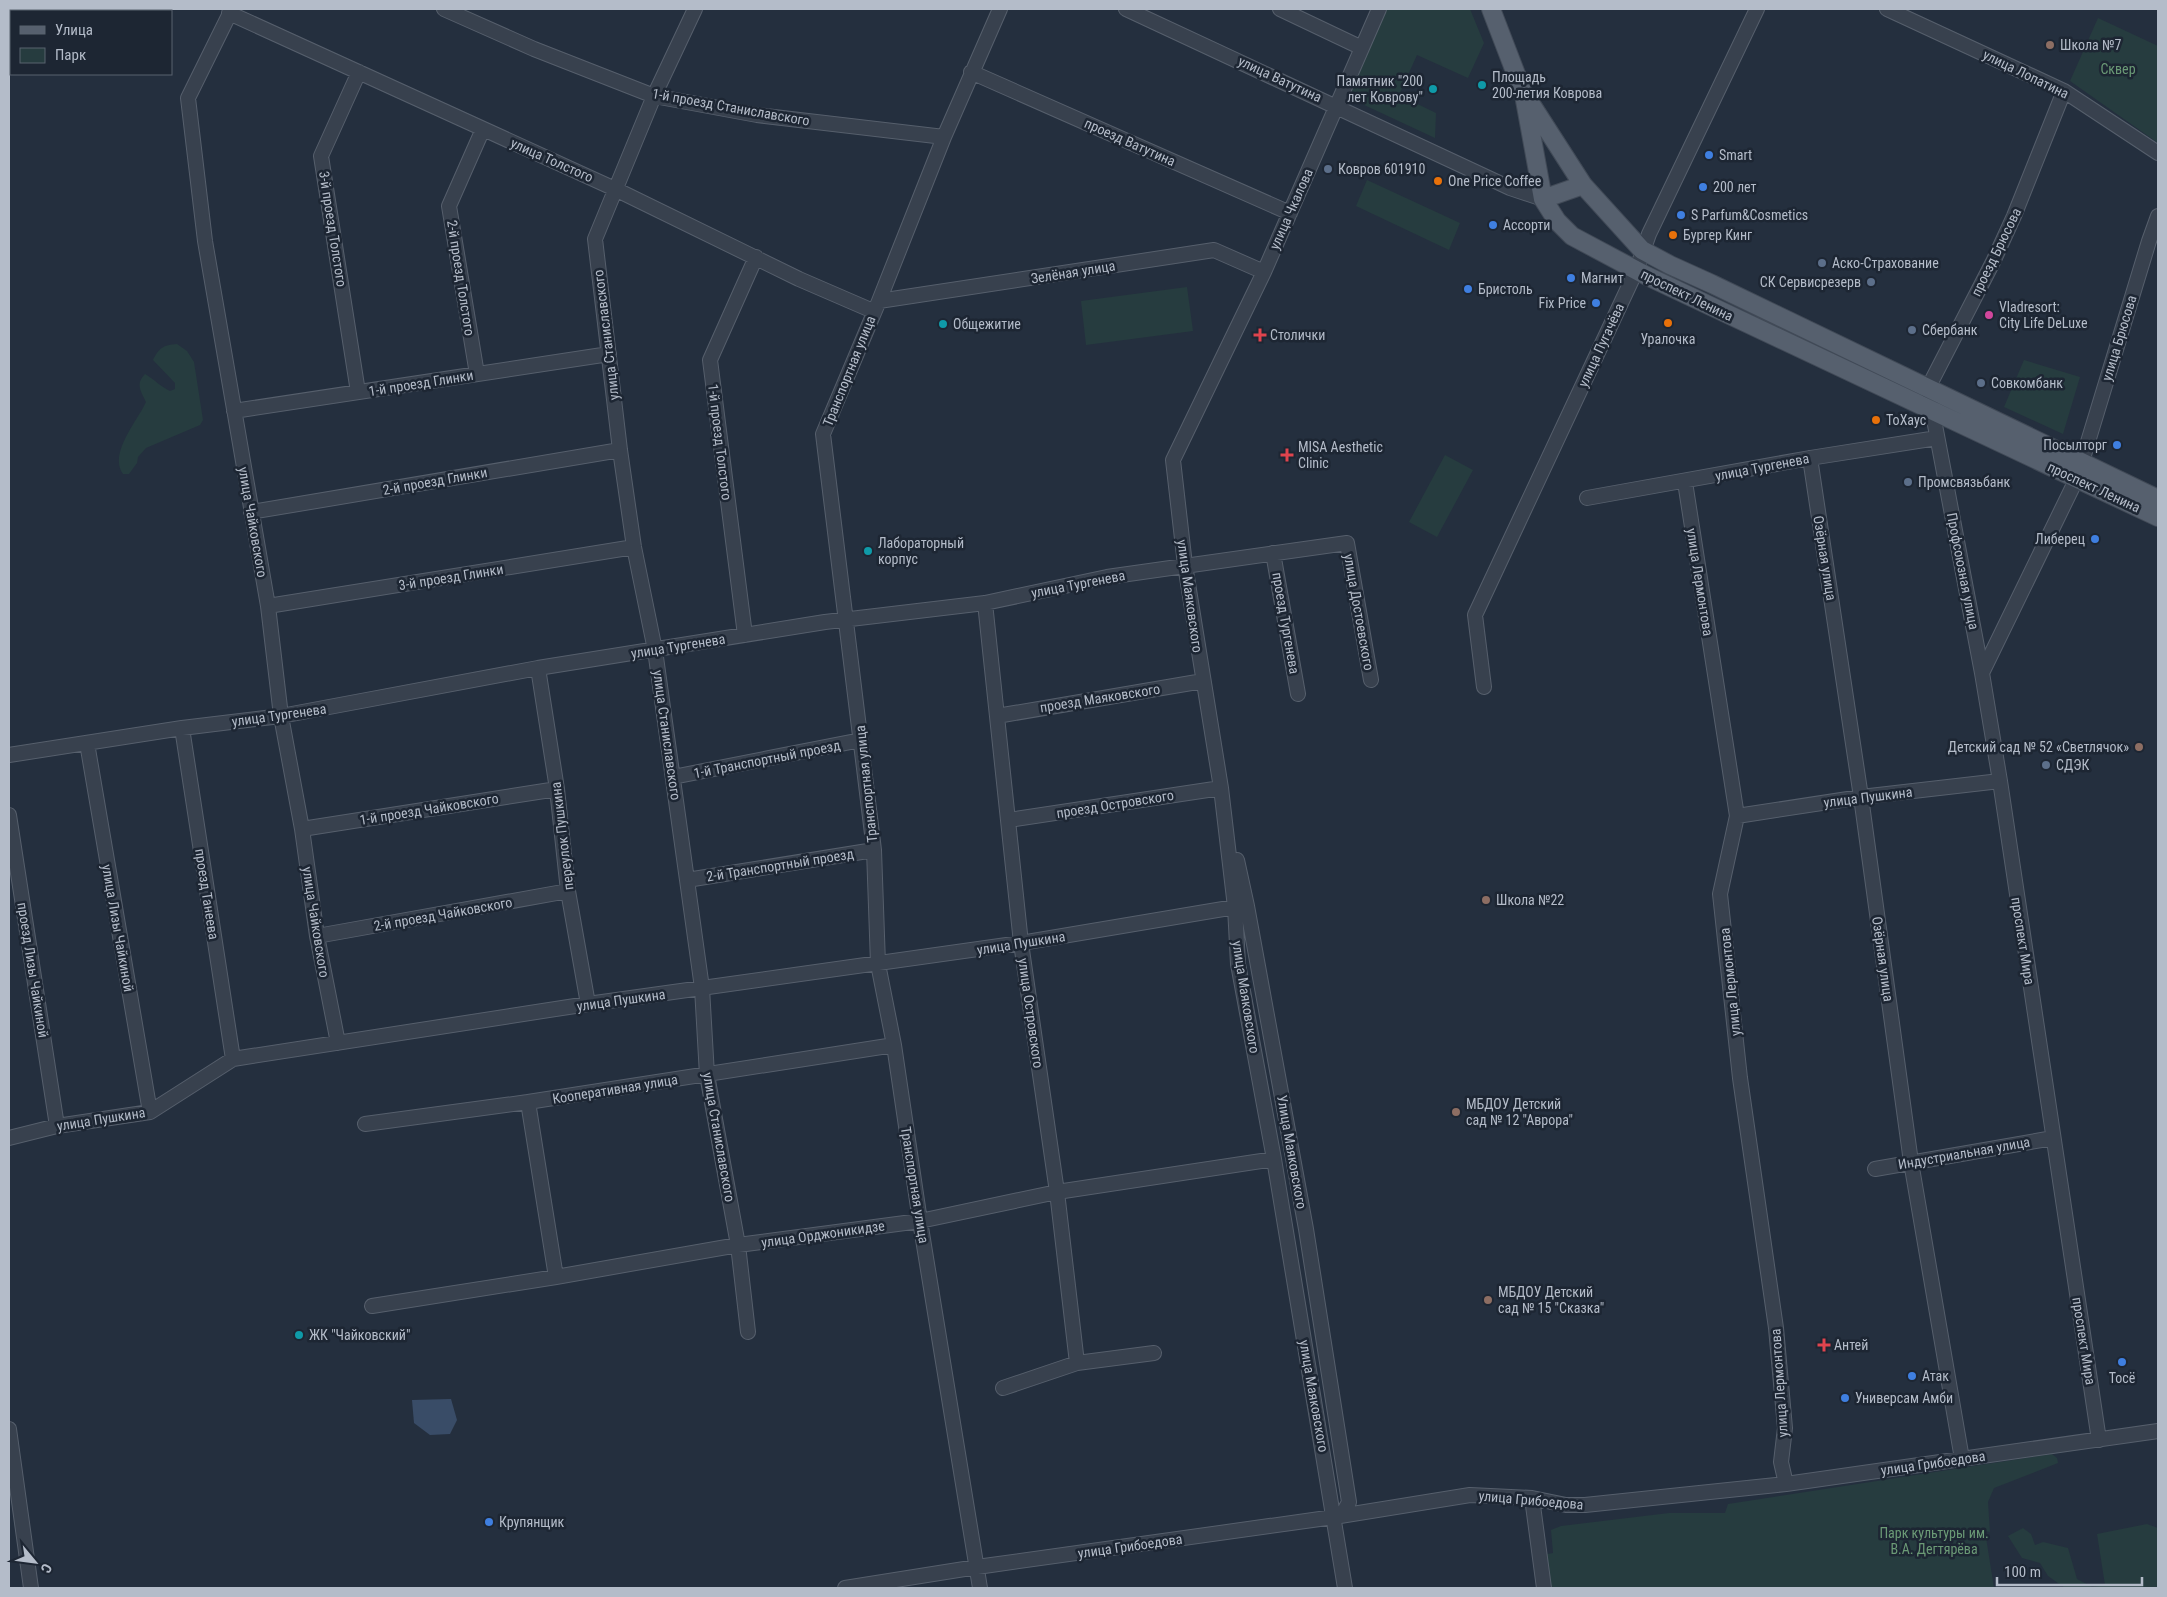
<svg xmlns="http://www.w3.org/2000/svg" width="2167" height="1597" font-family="'Roboto Condensed',sans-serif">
<rect width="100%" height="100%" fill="#242f3e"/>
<path fill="#263c3f" d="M1387,9H1470L1484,43L1468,78L1417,55L1399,95L1436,113L1435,138L1347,97Z
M2098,18L2158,46V143L2070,81Z
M1367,180L1460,223L1449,250L1356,206Z
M1187,287L1193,331L1086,345L1081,301Z
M177,344L187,351L194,362L203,420L200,425L146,448L138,457L137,463L129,474H123C108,454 138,420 146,402C141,391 135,384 145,374C154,379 161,387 170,391L175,389V383L153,360C159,348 163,345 177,344Z
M2024,360L2080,377L2063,434L2004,407Z
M1445,455L1473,470L1437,537L1409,522Z
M2052,1454L2057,1458L2058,1463L1994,1488L1988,1502L1990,1532L1985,1531L1994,1588H1547L1542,1555L1553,1553L1551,1530L1561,1526L1669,1513H1725L1728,1504Z
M2147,1524L2158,1528V1588H2065L2048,1576L2040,1563L2022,1558L2008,1536L2023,1528L2031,1534L2035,1545L2043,1542L2068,1548L2077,1579L2092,1587L2105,1585L2097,1534Z"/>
<path fill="#394c67" d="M451,1399L457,1420L450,1434L430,1435L414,1423L412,1400Z"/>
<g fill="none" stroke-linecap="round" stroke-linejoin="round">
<g stroke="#565f6c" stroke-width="16">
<path id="minor" d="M232,9L188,98L205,241L268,606L281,716L302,829L317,936L338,1043
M444,9L534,49L654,96L757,115L944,137
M695,9L654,96L595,239L620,450L634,547L655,650L687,880L702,988L707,1075L738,1245L748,1332
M1126,9L1510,188L1543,199
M1280,9L1362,48
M1887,9L2064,91L2158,153
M229,13L615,189L799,279L873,311
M971,72L1290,213
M2064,91L2014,216L1993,262L1928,388L1982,673L2000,781L2099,1440
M879,301L1214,250L1264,272
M477,374L449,206L483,129
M358,392L321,156L359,72
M234,411L609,354
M1810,458L1861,797L1911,1162L1962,1459
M1685,482L1737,816L1720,894L1740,1078L1776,1328L1785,1428L1781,1462L1786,1484
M1587,498L1810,458L1937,438
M251,512L620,450
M1273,553L1298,694
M985,603L1021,943L1057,1192L1077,1363
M268,606L634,547
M745,635L710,360L756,257
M538,668L557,789L568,891L588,1004
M1982,673L2077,478L2149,241L2158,216
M1484,687L1475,615L1636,271L1649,234L1757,9
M997,716L1203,681
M182,728L233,1059
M87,743L150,1112
M9,755L182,728L281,716L538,668L825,622L985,603L1107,577L1347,543L1371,680
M673,777L861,740
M9,815L57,1126
M1737,816L1861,797L2000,781
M1009,820L1221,788
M302,829L557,789
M1237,860L1247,906L1306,1229L1349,1502L1342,1515
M687,880L874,850
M317,936L568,891
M528,1102L556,1277
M365,1124L528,1102L894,1045
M9,1138L57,1126L150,1112L233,1059L588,1004L1021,943L1235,907L1247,906
M1875,1169L2053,1138
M372,1306L556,1277L738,1245L920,1221L1057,1192L1274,1159
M1003,1388L1077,1363L1154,1353
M9,1429L31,1588
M1532,1498L1544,1588
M845,1588L977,1567L1334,1517L1470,1495L1532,1498L1566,1505H1585L1786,1484L2158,1431
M980,1588L920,1221L894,1045L878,964L874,850L823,434L879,301L944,137L1000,9
M1345,1588L1274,1159L1238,964L1235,907L1221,788L1185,565L1173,460L1264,272L1379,9"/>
</g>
<g stroke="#414a57" stroke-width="20">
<path id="major" d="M1491,9L1524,95L1543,199L1557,221L1572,236L1647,276L2158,517
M1529,101L1583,185L1642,250L1670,265L1712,284L2158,499
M1543,199L1583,185"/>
</g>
<use href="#minor" stroke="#38414e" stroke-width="14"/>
<use href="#major" stroke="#56606e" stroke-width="18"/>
</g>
<g fill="#8d6e63" stroke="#1d2633" stroke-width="2">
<circle cx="2050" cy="45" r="5"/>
<circle cx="2139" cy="747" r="5"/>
<circle cx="1486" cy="900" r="5"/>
<circle cx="1456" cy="1112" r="5"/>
<circle cx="1488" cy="1300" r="5"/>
</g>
<g fill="#0f9aa8" stroke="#1d2633" stroke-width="2">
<circle cx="1482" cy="85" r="5"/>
<circle cx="1433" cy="89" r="5"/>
<circle cx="943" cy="324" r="5"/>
<circle cx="868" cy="551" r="5"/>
<circle cx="299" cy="1335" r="5"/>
</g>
<g fill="#3f7fe0" stroke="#1d2633" stroke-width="2">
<circle cx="1709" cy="155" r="5"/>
<circle cx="1703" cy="187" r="5"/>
<circle cx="1681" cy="215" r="5"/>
<circle cx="1493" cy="225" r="5"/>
<circle cx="1571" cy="278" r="5"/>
<circle cx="1468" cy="289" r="5"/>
<circle cx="1596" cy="303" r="5"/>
<circle cx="2117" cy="445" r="5"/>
<circle cx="2095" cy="539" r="5"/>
<circle cx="2122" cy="1362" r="5"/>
<circle cx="1912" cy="1376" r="5"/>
<circle cx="1845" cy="1398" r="5"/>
<circle cx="489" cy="1522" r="5"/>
</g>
<g fill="#5c6f8a" stroke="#1d2633" stroke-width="2">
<circle cx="1328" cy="169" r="5"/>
<circle cx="1822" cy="263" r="5"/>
<circle cx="1871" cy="282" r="5"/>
<circle cx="1912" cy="330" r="5"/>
<circle cx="1981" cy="383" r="5"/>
<circle cx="1908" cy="482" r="5"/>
<circle cx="2046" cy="765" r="5"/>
</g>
<g fill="#e8710a" stroke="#1d2633" stroke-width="2">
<circle cx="1438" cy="181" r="5"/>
<circle cx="1673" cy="235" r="5"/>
<circle cx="1668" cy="323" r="5"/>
<circle cx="1876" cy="420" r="5"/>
</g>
<circle fill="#d1479c" stroke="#1d2633" stroke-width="2" cx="1989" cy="315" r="5"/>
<g fill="#e0444e" stroke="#1d2633" stroke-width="2">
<path d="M1257.5 327.5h5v5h5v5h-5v5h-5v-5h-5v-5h5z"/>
<path d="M1284.5 447.5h5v5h5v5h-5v5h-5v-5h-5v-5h5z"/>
<path d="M1821.5 1337.5h5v5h5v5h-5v5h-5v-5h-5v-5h5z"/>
</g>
<g text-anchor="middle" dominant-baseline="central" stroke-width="5" stroke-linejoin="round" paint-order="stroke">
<g font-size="14" fill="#b4bcc9" stroke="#1d2633" text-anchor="start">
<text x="2060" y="45">Школа №7</text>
<text x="1492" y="77">Площадь<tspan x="1492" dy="16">200-летия Коврова</tspan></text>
<text x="1423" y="81" text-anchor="end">Памятник "200<tspan x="1423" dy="16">лет Коврову"</tspan></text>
<text x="1719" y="155">Smart</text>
<text x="1338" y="169">Ковров 601910</text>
<text x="1448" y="181">One Price Coffee</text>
<text x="1713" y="187">200 лет</text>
<text x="1691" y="215">S Parfum&amp;Cosmetics</text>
<text x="1503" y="225">Ассорти</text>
<text x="1683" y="235">Бургер Кинг</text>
<text x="1832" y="263">Аско-Страхование</text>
<text x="1581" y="278">Магнит</text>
<text x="1861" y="282" text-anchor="end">СК Сервисрезерв</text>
<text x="1478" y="289">Бристоль</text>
<text x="1586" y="303" text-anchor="end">Fix Price</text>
<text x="1999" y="307">Vladresort:<tspan x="1999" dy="16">City Life DeLuxe</tspan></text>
<text x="953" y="324">Общежитие</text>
<text x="1922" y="330">Сбербанк</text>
<text x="1270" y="335">Столички</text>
<text x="1668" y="339" text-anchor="middle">Уралочка</text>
<text x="1991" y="383">Совкомбанк</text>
<text x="1886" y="420">ТоХаус</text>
<text x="2107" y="445" text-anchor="end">Посылторг</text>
<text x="1298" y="447">MISA Aesthetic<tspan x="1298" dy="16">Clinic</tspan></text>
<text x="1918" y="482">Промсвязьбанк</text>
<text x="2085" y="539" text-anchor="end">Либерец</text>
<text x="878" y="543">Лабораторный<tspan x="878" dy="16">корпус</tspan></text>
<text x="2129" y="747" text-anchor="end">Детский сад № 52 «Светлячок»</text>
<text x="2056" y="765">СДЭК</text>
<text x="1496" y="900">Школа №22</text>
<text x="1466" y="1104">МБДОУ Детский<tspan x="1466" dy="16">сад № 12 "Аврора"</tspan></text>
<text x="1498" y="1292">МБДОУ Детский<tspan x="1498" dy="16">сад № 15 "Сказка"</tspan></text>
<text x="309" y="1335">ЖК "Чайковский"</text>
<text x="1834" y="1345">Антей</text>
<text x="1922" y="1376">Атак</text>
<text x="2122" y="1378" text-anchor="middle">Тосё</text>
<text x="1855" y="1398">Универсам Амби</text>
<text x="499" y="1522">Крупянщик</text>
</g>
<g font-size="14" fill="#6b9a76" stroke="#1d2633">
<text x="2118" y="69">Сквер</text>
<text x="1934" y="1533">Парк культуры им.<tspan x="1934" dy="16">В.А. Дегтярёва</tspan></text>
</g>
<g font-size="14" fill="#b4bcc9" stroke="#1d2633">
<text transform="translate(2026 74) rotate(26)">улица Лопатина</text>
<text transform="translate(1280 79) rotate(25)">улица Ватутина</text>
<text transform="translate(731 107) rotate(10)">1-й проезд Станиславского</text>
<text transform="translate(1130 142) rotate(24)">проезд Ватутина</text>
<text transform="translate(552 160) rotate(24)">улица Толстого</text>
<text transform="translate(1291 209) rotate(-66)">улица Чкалова</text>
<text transform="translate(333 229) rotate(81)">3-й проезд Толстого</text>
<text transform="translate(1996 252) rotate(-64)">проезд Брюсова</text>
<text transform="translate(1073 272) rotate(-9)">Зелёная улица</text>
<text transform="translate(461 278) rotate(81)">2-й проезд Толстого</text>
<text transform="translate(1687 295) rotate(26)">проспект Ленина</text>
<text transform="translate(606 335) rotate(-97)">улица Станиславского</text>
<text transform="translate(2119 338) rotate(-73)">улица Брюсова</text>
<text transform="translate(1601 345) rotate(-65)">улица Пугачёва</text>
<text transform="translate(849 371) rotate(-68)">Транспортная улица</text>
<text transform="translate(421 383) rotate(-9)">1-й проезд Глинки</text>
<text transform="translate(720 442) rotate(83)">1-й проезд Толстого</text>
<text transform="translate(1762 467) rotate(-11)">улица Тургенева</text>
<text transform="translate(435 481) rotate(-10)">2-й проезд Глинки</text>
<text transform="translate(2094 487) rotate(25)">проспект Ленина</text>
<text transform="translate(253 522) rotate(80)">улица Чайковского</text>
<text transform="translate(1825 558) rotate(81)">Озёрная улица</text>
<text transform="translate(1963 571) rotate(79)">Профсоюзная улица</text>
<text transform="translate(451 577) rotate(-9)">3-й проезд Глинки</text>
<text transform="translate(1700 582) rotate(81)">улица Лермонтова</text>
<text transform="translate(1078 584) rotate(-11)">улица Тургенева</text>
<text transform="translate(1190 596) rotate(82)">улица Маяковского</text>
<text transform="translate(1359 612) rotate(80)">улица Достоевского</text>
<text transform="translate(1286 623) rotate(80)">проезд Тургенева</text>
<text transform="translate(678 646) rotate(-9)">улица Тургенева</text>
<text transform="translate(1100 698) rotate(-9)">проезд Маяковского</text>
<text transform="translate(279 715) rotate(-8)">улица Тургенева</text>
<text transform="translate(667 735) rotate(82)">улица Станиславского</text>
<text transform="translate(767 759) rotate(-11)">1-й Транспортный проезд</text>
<text transform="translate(866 784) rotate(-96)">Транспортная улица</text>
<text transform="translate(1868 797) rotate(-7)">улица Пушкина</text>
<text transform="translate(1115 804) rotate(-9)">проезд Островского</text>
<text transform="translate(429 809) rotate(-9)">1-й проезд Чайковского</text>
<text transform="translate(562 836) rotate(-97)">переулок Пушкина</text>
<text transform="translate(780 865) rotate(-9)">2-й Транспортный проезд</text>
<text transform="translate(207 894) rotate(81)">проезд Танеева</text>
<text transform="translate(443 914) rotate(-10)">2-й проезд Чайковского</text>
<text transform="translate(316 922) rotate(81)">улица Чайковского</text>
<text transform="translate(118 928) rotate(80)">улица Лизы Чайкиной</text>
<text transform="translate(2023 941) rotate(81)">проспект Мира</text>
<text transform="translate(1021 943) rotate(-9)">улица Пушкина</text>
<text transform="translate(1883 959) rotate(82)">Озёрная улица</text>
<text transform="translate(33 970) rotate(81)">проезд Лизы Чайкиной</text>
<text transform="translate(1730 982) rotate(-96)">улица Лермонтова</text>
<text transform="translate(1246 997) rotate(81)">улица Маяковского</text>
<text transform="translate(621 1000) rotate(-8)">улица Пушкина</text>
<text transform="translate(1031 1013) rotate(82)">улица Островского</text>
<text transform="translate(615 1089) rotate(-9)">Кооперативная улица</text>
<text transform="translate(101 1119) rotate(-9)">улица Пушкина</text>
<text transform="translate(719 1137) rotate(80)">улица Станиславского</text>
<text transform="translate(1292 1152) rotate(80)">Улица Маяковского</text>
<text transform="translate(1964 1153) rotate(-10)">Индустриальная улица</text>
<text transform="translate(915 1185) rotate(81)">Транспортная улица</text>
<text transform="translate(823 1234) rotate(-8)">улица Орджоникидзе</text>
<text transform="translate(2084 1341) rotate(81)">проспект Мира</text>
<text transform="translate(1779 1383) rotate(-94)">улица Лермонтова</text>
<text transform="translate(1314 1396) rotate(80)">улица Маяковского</text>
<text transform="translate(1933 1463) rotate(-8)">улица Грибоедова</text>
<text transform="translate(1531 1500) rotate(5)">улица Грибоедова</text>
<text transform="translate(1130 1546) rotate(-8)">улица Грибоедова</text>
</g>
</g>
<rect width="2167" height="1597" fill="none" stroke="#b4bcc9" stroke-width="20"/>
<rect x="10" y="10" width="162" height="65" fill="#1d2633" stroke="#59626f"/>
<rect x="20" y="26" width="25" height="8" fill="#56606e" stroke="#59626f"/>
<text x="55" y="35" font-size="15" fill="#b4bcc9">Улица</text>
<rect x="20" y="48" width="25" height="15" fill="#263c3f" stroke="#59626f"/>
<text x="55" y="60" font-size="15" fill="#b4bcc9">Парк</text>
<g transform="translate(35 1562) rotate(119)" stroke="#1d2633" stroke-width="4" paint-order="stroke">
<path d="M0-4L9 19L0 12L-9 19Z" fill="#b4bcc9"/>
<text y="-8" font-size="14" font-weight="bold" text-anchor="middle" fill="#b4bcc9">С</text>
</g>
<path d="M1997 1577v8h145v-8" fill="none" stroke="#b4bcc9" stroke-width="2.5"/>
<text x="2004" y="1577" font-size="15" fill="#b4bcc9" stroke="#1d2633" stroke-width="4" paint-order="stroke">100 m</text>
</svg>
